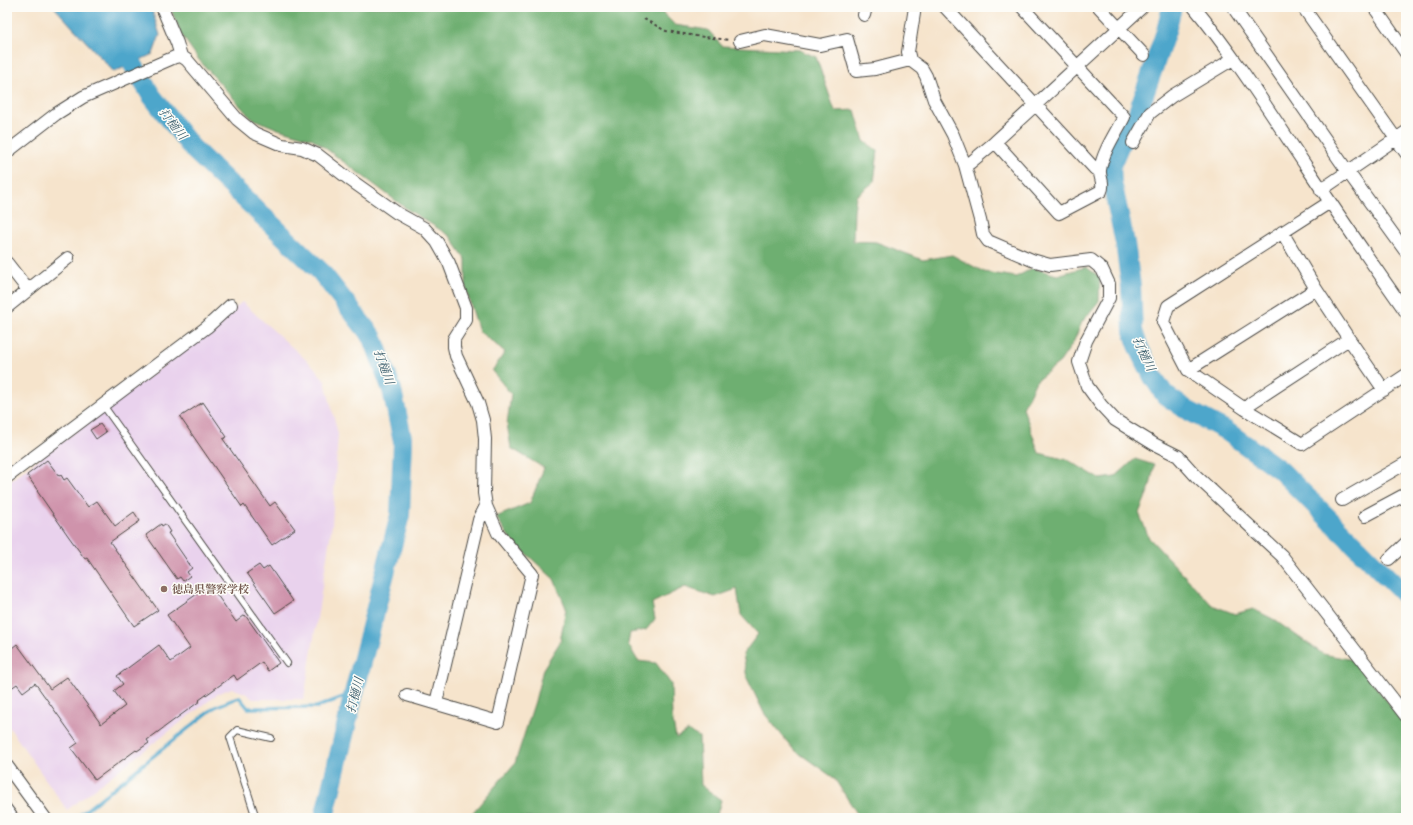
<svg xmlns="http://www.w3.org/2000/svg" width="1413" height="825" font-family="Alegreya,'Noto Serif JP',serif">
<rect width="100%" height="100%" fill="#fdfcf7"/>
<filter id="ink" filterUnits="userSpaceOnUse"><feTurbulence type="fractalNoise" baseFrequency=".025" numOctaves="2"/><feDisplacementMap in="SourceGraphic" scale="8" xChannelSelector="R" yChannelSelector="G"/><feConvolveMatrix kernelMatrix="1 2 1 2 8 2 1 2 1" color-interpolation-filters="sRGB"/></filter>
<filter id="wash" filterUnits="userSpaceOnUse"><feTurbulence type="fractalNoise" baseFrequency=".012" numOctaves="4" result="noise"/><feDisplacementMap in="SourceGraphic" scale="16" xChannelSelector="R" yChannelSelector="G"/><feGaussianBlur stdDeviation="0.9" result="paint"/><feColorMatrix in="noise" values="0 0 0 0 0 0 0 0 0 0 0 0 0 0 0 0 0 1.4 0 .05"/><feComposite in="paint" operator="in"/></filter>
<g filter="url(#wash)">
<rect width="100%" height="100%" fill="#f6e4cc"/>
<path fill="#e9d2ed" d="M242,302L314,367L325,381L338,434L332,525L304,699H253L245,693L232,688L219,693L67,810L7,724V483L207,333Z"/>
<path fill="#6eaf71" stroke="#4c6d4e" d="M170,7H657L675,25L708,30L722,46L799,50L816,57L835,111L855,110L864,141L878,151L874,182L856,196L854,211L853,241L876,242L923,260L952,255L984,272L1016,277L1033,268L1057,275L1086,267L1100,277L1099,301L1082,322L1073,343L1060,362L1036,381L1023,408L1039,453L1068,460L1100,479L1115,477L1135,459L1154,465L1150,487L1139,513L1149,538L1212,605L1235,614L1253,609L1273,619L1323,654L1354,660L1402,719L1406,729V818H860L834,778L793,749L764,713L747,678L743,654L758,634L741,615L737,589L715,597L685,587L652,603L655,619L646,630L630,633L628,644L638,661L656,663L671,684L672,717L676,738L688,731L699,737L701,785L721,800L716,818H468L515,763L535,701L543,669L560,642L566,608L554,579L511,540L496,517L530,503L544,468L511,448L507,424L511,394L492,371L505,352L479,331L466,290V260L450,236L407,209L313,139L278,129L251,118L199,60L181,34Z"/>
<path fill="#4ea6cb" stroke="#3c687b" d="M54,7H151L160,35L153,54L114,72Z"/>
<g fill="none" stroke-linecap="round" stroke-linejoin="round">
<path stroke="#4ea6cb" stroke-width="3.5" d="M76,818L215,707L239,697L248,708L317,707L354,693"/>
<path stroke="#4ea6cb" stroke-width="20" d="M99,7L151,95L192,148L321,272L373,338L392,390L403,442L400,515L354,693L324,818
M1172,7L1166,31L1136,118L1120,144L1111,165L1112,182L1125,243L1131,286L1133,331L1139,348L1153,377L1165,395L1187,410L1225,430L1280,470L1406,596"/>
</g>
<g id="blocks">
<path fill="#cf93ab" d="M203,402L227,437L223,439L270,506L275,502L295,529L272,545L244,505L242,507L180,417Z
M100,424L106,432L96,439L90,430Z
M47,460L59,476L61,475L64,480L67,478L88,507L97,501L115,526L134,512L140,521L110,542L158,610L134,626L87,558L85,559L69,537L37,491H38L27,475Z
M161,524L162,526L165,524L170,532L168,533L192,568L187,572L190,576L183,581L180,577L177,579L146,535Z
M259,565L263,570L269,566L293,601L275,613L247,573Z
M210,585L236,622L245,615L279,663L268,671L262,662L237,680L234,675L199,700L200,701L147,740L149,743L137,751L136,750L95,780L71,748L78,743L35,683L23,692L17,684L7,691V652L17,644L50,689L67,677L101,724L125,706L114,691L123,684L117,676L159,645L171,662L190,648L167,615Z"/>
</g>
</g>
<g filter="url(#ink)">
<use href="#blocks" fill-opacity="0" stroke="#494743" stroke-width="1"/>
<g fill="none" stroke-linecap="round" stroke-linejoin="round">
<g stroke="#494743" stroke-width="8">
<path id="lane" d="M103,405L287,663
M7,806L16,818
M256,818L230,737L237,730L271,738"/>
</g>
<g stroke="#494743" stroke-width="14">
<path id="street" d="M162,7L177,43L181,56
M945,7L1095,169L1100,170
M1099,7L1144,55
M1142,7L995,142L970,163L965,165L980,220L983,234L988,241L1032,260L1050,265L1091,260L1102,269L1109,284V298L1086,341L1079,362L1087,386L1101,405L1115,420L1154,444L1178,456L1196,476L1282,556L1406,716
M1194,7C1236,58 1271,114 1308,169C1340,217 1373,265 1406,312
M1233,7L1348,172L1406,252
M1303,7L1406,153
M1374,7L1406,53
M864,15L866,7
M740,41L765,35L820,45L847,39L856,71L875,69L910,60L908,52L915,7
M910,60L922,69L926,76L934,100L953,135L965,165
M995,142L1059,213L1101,191C1105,183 1099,178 1100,170C1103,151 1116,133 1124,117L1022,7
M1133,143L1150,113L1172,96L1233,59
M7,152L56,114L83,97L175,57L181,56L187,60L237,119L254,133L282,145L302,148L318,155L349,179L397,213L424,228L437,242L449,263L466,308V320L454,339V347L456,356L478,403L483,420L485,439L484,493L486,506L479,520L436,703
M1321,190L1406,132
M1330,202L1168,306L1163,322L1188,370L1245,409L1302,444L1406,375
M1282,232L1316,289
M7,263L28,290
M7,307L68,258
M1188,370L1316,289L1349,339
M1245,409L1251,403L1349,339L1384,390
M7,477L207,327L231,305
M1342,500L1406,463
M1365,516L1406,494
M1389,559L1406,543
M407,695L498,722L532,574L498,533L486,506
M7,766L45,818"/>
</g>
<path stroke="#494743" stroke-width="2" stroke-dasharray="3 3" stroke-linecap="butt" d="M644,19L666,31L696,36L730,40"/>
<use href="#lane" stroke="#fff" stroke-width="6"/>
<use href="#street" stroke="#fff" stroke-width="12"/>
</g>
</g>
<circle fill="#8d6e63" stroke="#fdfcf7" stroke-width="1.5" cx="164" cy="589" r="4"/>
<g text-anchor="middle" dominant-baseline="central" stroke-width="3" stroke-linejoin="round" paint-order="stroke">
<g font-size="11" font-weight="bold" fill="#785e54" stroke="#fdfcf7" text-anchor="start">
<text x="172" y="589">徳島県警察学校</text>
</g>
<g font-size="12" font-style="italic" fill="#395c6b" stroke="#fdfcf7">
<text transform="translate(173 124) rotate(52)">打樋川</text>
<text transform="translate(1144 354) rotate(65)">打樋川</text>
<text transform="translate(384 367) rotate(70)">打樋川</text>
<text transform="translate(355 695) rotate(-76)">打樋川</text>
</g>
</g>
<rect width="1413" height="825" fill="none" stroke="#fdfcf7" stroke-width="24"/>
</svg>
